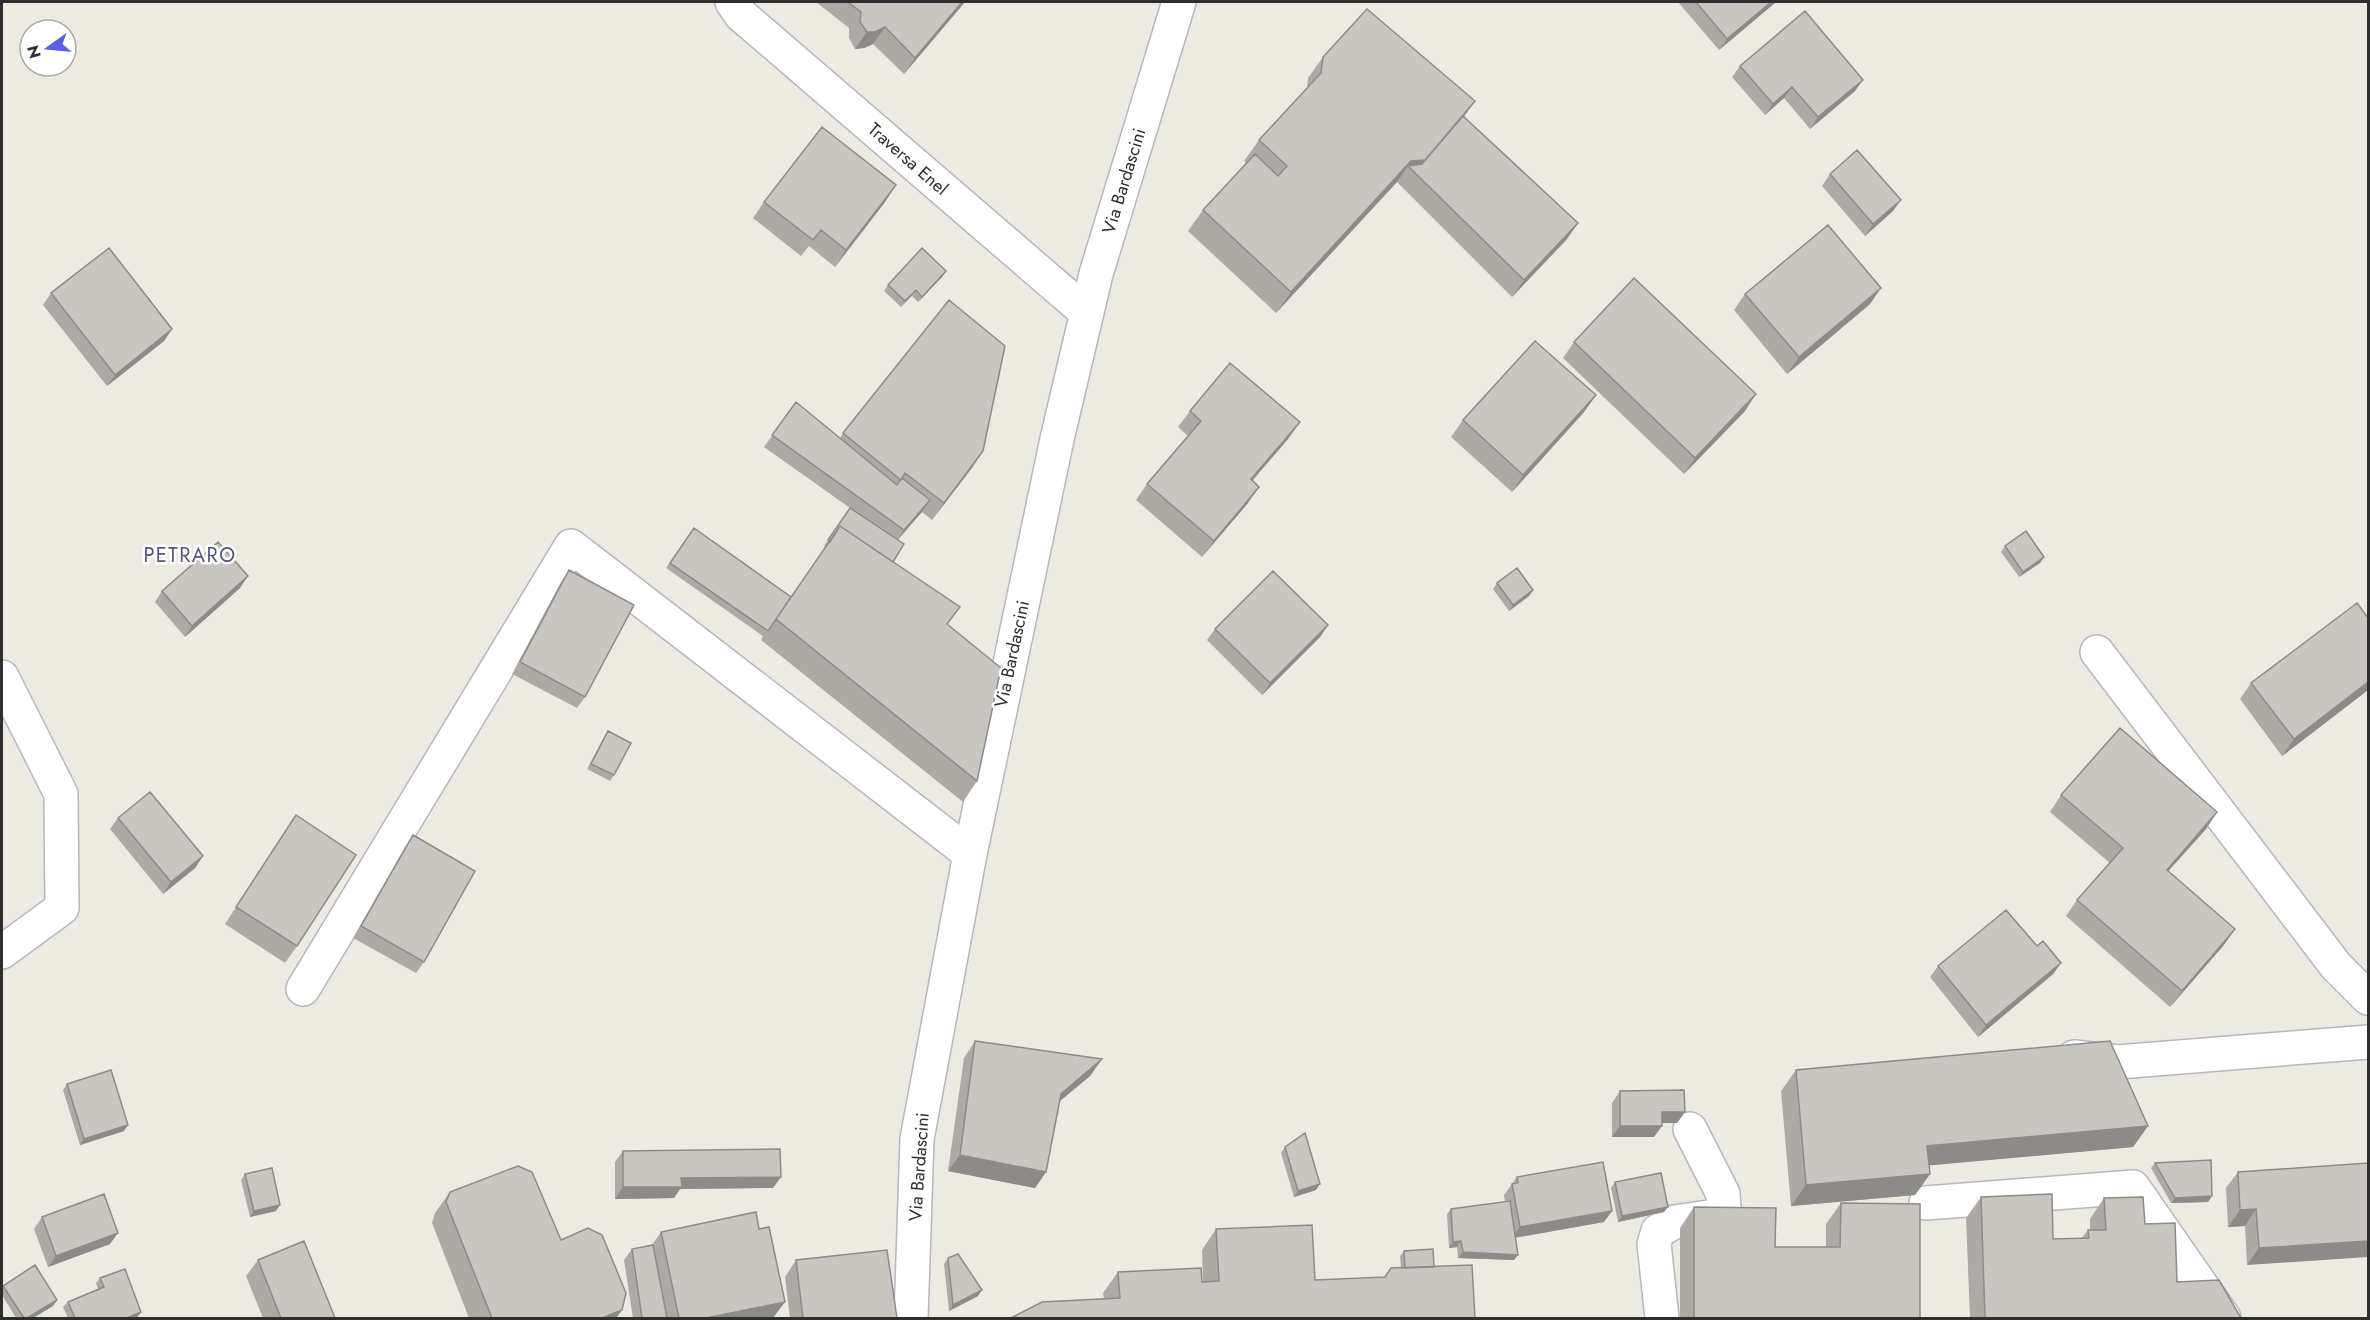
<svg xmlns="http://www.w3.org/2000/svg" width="2370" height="1320" font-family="Jost,sans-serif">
<rect width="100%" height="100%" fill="#edeae2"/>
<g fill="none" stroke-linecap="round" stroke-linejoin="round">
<g stroke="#b5b6c0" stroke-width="36">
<path id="minor" d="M732,2L741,15L1087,313
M2097,652L2336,966L2368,998
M2,677L61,794L62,908L2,952
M303,989L571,546L970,854
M2074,1057L2118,1062L2368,1042
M1926,1203L2133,1187L2224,1318
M911,1318L917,1139L970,854L1057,439L1096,274L1179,2
M1662,1318L1654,1244L1658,1231L1674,1222L1716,1216L1724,1208L1723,1194L1690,1129"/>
</g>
<use href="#minor" stroke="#fff" stroke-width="33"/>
</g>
<path fill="#adaaa6" d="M816,2H965L904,74L873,44L864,48L855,49L849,38V28Z
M1678,2H1776L1719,50Z
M1323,57L1464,116L1567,239L1512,297L1397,182L1276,313L1188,231L1203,210L1246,163L1244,161L1259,140L1307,88L1308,78Z
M1740,66L1855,91L1810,129L1784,98L1765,115L1732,77Z
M1830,174L1893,211L1865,236L1822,186Z
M764,202H885L835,267L809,246L801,256L753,218Z
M946,271L942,277L918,302L912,296L901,307L884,291L888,285Z
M51,293L172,329L164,341L107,386L43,305Z
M1745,294L1870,304L1787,374L1734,310Z
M1574,342L1745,411L1684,474L1563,358Z
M1596,395L1584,412L1512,492L1451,437L1463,420Z
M796,402L840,438L843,433L983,451L932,520L922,512L898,540L893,562L948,624L977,781L963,802L761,640L763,636L666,568L694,528L791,597L826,547L824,546L850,508L764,447Z
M1190,411L1288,439L1252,481L1248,503L1202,557L1136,500L1147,484L1188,436L1178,427Z
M2005,546L2044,557L2040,563L2019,577L2001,552Z
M569,570L585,697L577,708L512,674L561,582Z
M1497,583L1533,590L1529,596L1509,611L1493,589Z
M240,588L185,637L155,602L162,591Z
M1328,625L1320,637L1262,695L1207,640L1215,629Z
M2251,683L2368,690L2282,756L2240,699Z
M608,731L614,775L610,781L587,769L604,737Z
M2061,795L2217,812L2206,829L2168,871L2235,929L2223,946L2170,1007L2066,916L2077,900L2110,863L2050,812Z
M296,815L297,946L285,963L225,924Z
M118,818L203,856L195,868L163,894L110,829Z
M413,835L424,962L416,973L353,938L405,847Z
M2037,946L2061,963L2053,974L1978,1037L1930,977L1938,966Z
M975,1041L1102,1059L1090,1076L1059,1102L1046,1172L1035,1188L948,1171L964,1058Z
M1796,1070L2148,1126L2133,1147L1929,1165L1930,1174L1915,1195L1791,1206L1781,1091Z
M67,1084L124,1131L80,1145L63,1090Z
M1620,1091L1685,1112L1677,1123H1662L1654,1137H1612V1103Z
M1285,1147L1316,1190L1294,1197L1281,1153Z
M623,1151L773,1188L680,1189L674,1198L615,1199V1162Z
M2155,1163L2212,1196L2208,1202L2171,1203L2151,1168Z
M2368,1163L2247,1265L2245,1226L2228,1227L2226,1188L2238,1172Z
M245,1174L276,1211L250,1217L241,1180Z
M1517,1177L1604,1222L1515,1238L1514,1260L1458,1258L1457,1247L1449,1248L1447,1214L1451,1209L1505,1202L1504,1195Z
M1615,1182L1664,1212L1618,1222L1611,1188Z
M450,1192L561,1240L622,1310L616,1318H469L432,1223L435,1213Z
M1981,1197L2053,1239L2082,1238L2088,1230H2090V1219L2104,1198L2145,1224L2177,1282L2241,1318H1970L1966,1218Z
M1841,1203L1920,1318H1680V1228L1694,1207L1775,1247H1826V1224Z
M42,1217L110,1244L48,1267L34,1229Z
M759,1229L773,1318H633L624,1260L632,1249L652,1245L661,1232Z
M1216,1229L1315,1280L1384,1277L1391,1268H1401L1400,1256L1404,1251L1434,1267L1475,1318L1104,1299L1103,1293L1118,1272L1203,1282L1202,1250Z
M948,1258L978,1296L949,1311L944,1264Z
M258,1260L335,1318H263L246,1276Z
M796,1260L897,1318H790L785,1277Z
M100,1278L141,1312L137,1318H68L63,1307L68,1302L98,1289L96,1283Z
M3,1286L57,1300L53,1306L33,1318H16L2,1295V1288Z"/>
<path fill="#8d8b87" d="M962,2H965L904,74L915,58Z
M1771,2H1776L1719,50L1727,39Z
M885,27L873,44L864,48L855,49L867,32Z
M1863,80L1855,91L1810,129L1818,117Z
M1792,87L1784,98L1765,115L1773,104Z
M1475,101L1460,122L1416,174L1408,166L1397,182L1276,313L1291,292L1411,161Z
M896,185L885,202L835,267L846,250Z
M1901,200L1893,211L1865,236L1873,224Z
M1578,223L1567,239L1512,297L1524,280Z
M946,271L942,277L918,302L922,297Z
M1881,288L1870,304L1787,374L1799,357Z
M172,329L164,341L107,386L115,375Z
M1756,394L1745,411L1684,474L1695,458Z
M1596,395L1584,412L1512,492L1523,475Z
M1300,422L1288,439L1239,496L1251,479Z
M983,451L972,468L932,520L944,503Z
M1259,487L1248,503L1202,557L1214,541Z
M930,500L922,512L896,541L904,530Z
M2044,557L2040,563L2019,577L2023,572Z
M248,576L240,588L185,637L192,626Z
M1533,590L1529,596L1509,611L1513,605Z
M1328,625L1320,637L1262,695L1270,683Z
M2368,682V690L2282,756L2294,739Z
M2217,812L2206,829L2155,886L2167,870Z
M203,856L195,868L163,894L171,882Z
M2235,929L2223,946L2170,1007L2182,991Z
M2061,963L2053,974L1978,1037L1986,1025Z
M1102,1059L1090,1076L1049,1110L1061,1094Z
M1662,1112H1685L1677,1123H1654Z
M128,1125L124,1131L80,1145L84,1139Z
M1620,1126H1662L1654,1137H1612Z
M2148,1126L2133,1147L1912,1167L1927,1146Z
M960,1155L1046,1172L1035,1188L948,1171Z
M1930,1174L1915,1195L1791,1206L1806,1185Z
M781,1177L773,1188L680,1189L674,1198L615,1199L623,1187L681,1178Z
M1320,1184L1316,1190L1294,1197L1298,1191Z
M2212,1196L2208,1202L2171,1203L2175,1198Z
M280,1205L276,1211L250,1217L254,1211Z
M1668,1207L1664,1212L1618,1222L1622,1216Z
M2256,1209L2245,1226L2228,1227L2240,1210Z
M1612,1211L1604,1222L1512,1238L1520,1227Z
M118,1233L110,1244L48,1267L56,1256Z
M1461,1241L1457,1247L1449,1248L1453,1242Z
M2368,1241V1257L2247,1265L2259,1248Z
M1463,1252L1518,1255L1514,1260L1458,1258Z
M982,1290L978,1296L949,1311L953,1305Z
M57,1300L53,1306L33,1318H27Z
M785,1302L773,1318H706Z
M622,1310L616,1318H602Z
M141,1312L136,1318H127Z"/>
<path fill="#c9c6c1" stroke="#8d8b87" stroke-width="1.5" d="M848,2H962L915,58L885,27L875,32H867L860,22L861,12Z
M1696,2H1771L1727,39Z
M1367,9L1475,101L1425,160L1411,161L1291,292L1203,210L1255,154L1278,176L1287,166L1259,140L1321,73L1323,57Z
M1805,11L1863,80L1818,117L1792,87L1773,104L1740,66Z
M1463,116L1578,223L1524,280L1408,166L1422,164Z
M822,127L896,185L846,250L821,230L813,240L764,202Z
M1857,150L1901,200L1873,224L1830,174Z
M1828,225L1881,288L1799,357L1745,294Z
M109,248L172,329L115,375L51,293Z
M922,248L946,271L922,297L916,290L905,301L888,285Z
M1634,278L1756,394L1695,458L1574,342Z
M949,300L1005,346L983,451L944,503L905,473L901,480L843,433Z
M1535,341L1596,395L1523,475L1463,420Z
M1230,363L1300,422L1251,479L1259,487L1214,541L1147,484L1201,421L1190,411Z
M796,402L897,485L902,478L930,500L904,530L772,435Z
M850,508L904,544L893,562L840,526L830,542L828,540Z
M840,526L960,607L947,624L1001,668L977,781L776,619Z
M694,528L791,597L768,631L670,563Z
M2026,531L2044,557L2023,572L2005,546Z
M218,542L248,576L192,626L162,591Z
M1517,568L1533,590L1513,605L1497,583Z
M569,570L634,605L585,697L520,662Z
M1273,571L1328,625L1270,683L1215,629Z
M2357,603L2368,618V682L2294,739L2251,683Z
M2120,728L2217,812L2167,870L2235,929L2182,991L2077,900L2123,848L2061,795Z
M608,731L631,743L614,775L591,764Z
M150,792L203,856L171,882L118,818Z
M296,815L356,855L297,946L236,907Z
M413,835L475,871L424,962L361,926Z
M2006,910L2037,946L2043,941L2061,963L1986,1025L1938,966Z
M975,1041L1102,1059L1061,1094L1046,1172L960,1155Z
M2110,1041L2148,1126L1927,1146L1930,1174L1806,1185L1796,1070Z
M111,1070L128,1125L84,1139L67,1084Z
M1684,1090L1685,1112H1662V1126H1620V1091Z
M1305,1133L1320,1184L1298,1191L1285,1147Z
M780,1149L781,1177L681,1178L682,1187H623V1151Z
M2211,1160L2212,1196L2175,1198L2155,1163Z
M1603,1162L1612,1211L1520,1227L1512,1184L1518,1183L1517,1177Z
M2368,1163V1241L2259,1248L2256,1209L2240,1210L2238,1172Z
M518,1166L532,1172L561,1240L588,1228L602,1235L626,1293L622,1310L602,1318H492L446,1202L450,1192Z
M272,1168L280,1205L254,1211L245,1174Z
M1661,1173L1668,1207L1622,1216L1615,1182Z
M104,1194L118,1233L56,1256L42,1217Z
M2052,1194L2053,1239L2089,1238L2088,1230H2106L2104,1198L2143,1197L2145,1224L2175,1223L2177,1282L2219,1280L2241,1318H1985L1981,1197Z
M1510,1201L1518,1255L1463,1252L1461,1241L1453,1242L1451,1209Z
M1841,1203L1920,1204V1318H1694V1207L1776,1208L1775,1247H1840Z
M756,1212L759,1229L769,1227L785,1302L706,1318H679L661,1232Z
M1312,1225L1315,1280L1385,1277L1391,1268L1472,1265L1475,1318H1011L1042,1302L1120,1298L1118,1272L1201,1268L1202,1282L1219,1281L1216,1229Z
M304,1241L335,1318H281L258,1260Z
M653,1245L667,1318H642L632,1249Z
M1433,1249L1434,1267L1405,1268L1404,1251Z
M887,1250L897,1318H803L796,1260Z
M958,1254L982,1290L953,1305L948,1258Z
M35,1265L57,1300L27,1318H24L3,1286Z
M125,1269L141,1312L127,1318H75L68,1302L104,1287L100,1278Z"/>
<g text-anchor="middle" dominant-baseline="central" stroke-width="5" stroke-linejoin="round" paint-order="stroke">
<g font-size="18" fill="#2e2e2e" stroke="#fff">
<text transform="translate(908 159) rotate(41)">Traversa Enel</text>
<text transform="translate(1124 181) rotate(-73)">Via Bardascini</text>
<text transform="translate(1012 654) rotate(-78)">Via Bardascini</text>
<text transform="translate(919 1167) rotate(-86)">Via Bardascini</text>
</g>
<g font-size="20" letter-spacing="1.5" fill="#535579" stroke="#fff">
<text x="190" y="555">PETRARO</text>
</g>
</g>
<rect width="2370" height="1320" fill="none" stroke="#2e2e2e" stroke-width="6"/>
<g transform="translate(48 48) rotate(255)"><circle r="28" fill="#ffffff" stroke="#ababab" stroke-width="1.5"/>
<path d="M0-4.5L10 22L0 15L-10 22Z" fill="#5860e4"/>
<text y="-9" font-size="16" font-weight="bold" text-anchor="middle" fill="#2e2e2e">N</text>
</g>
</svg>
